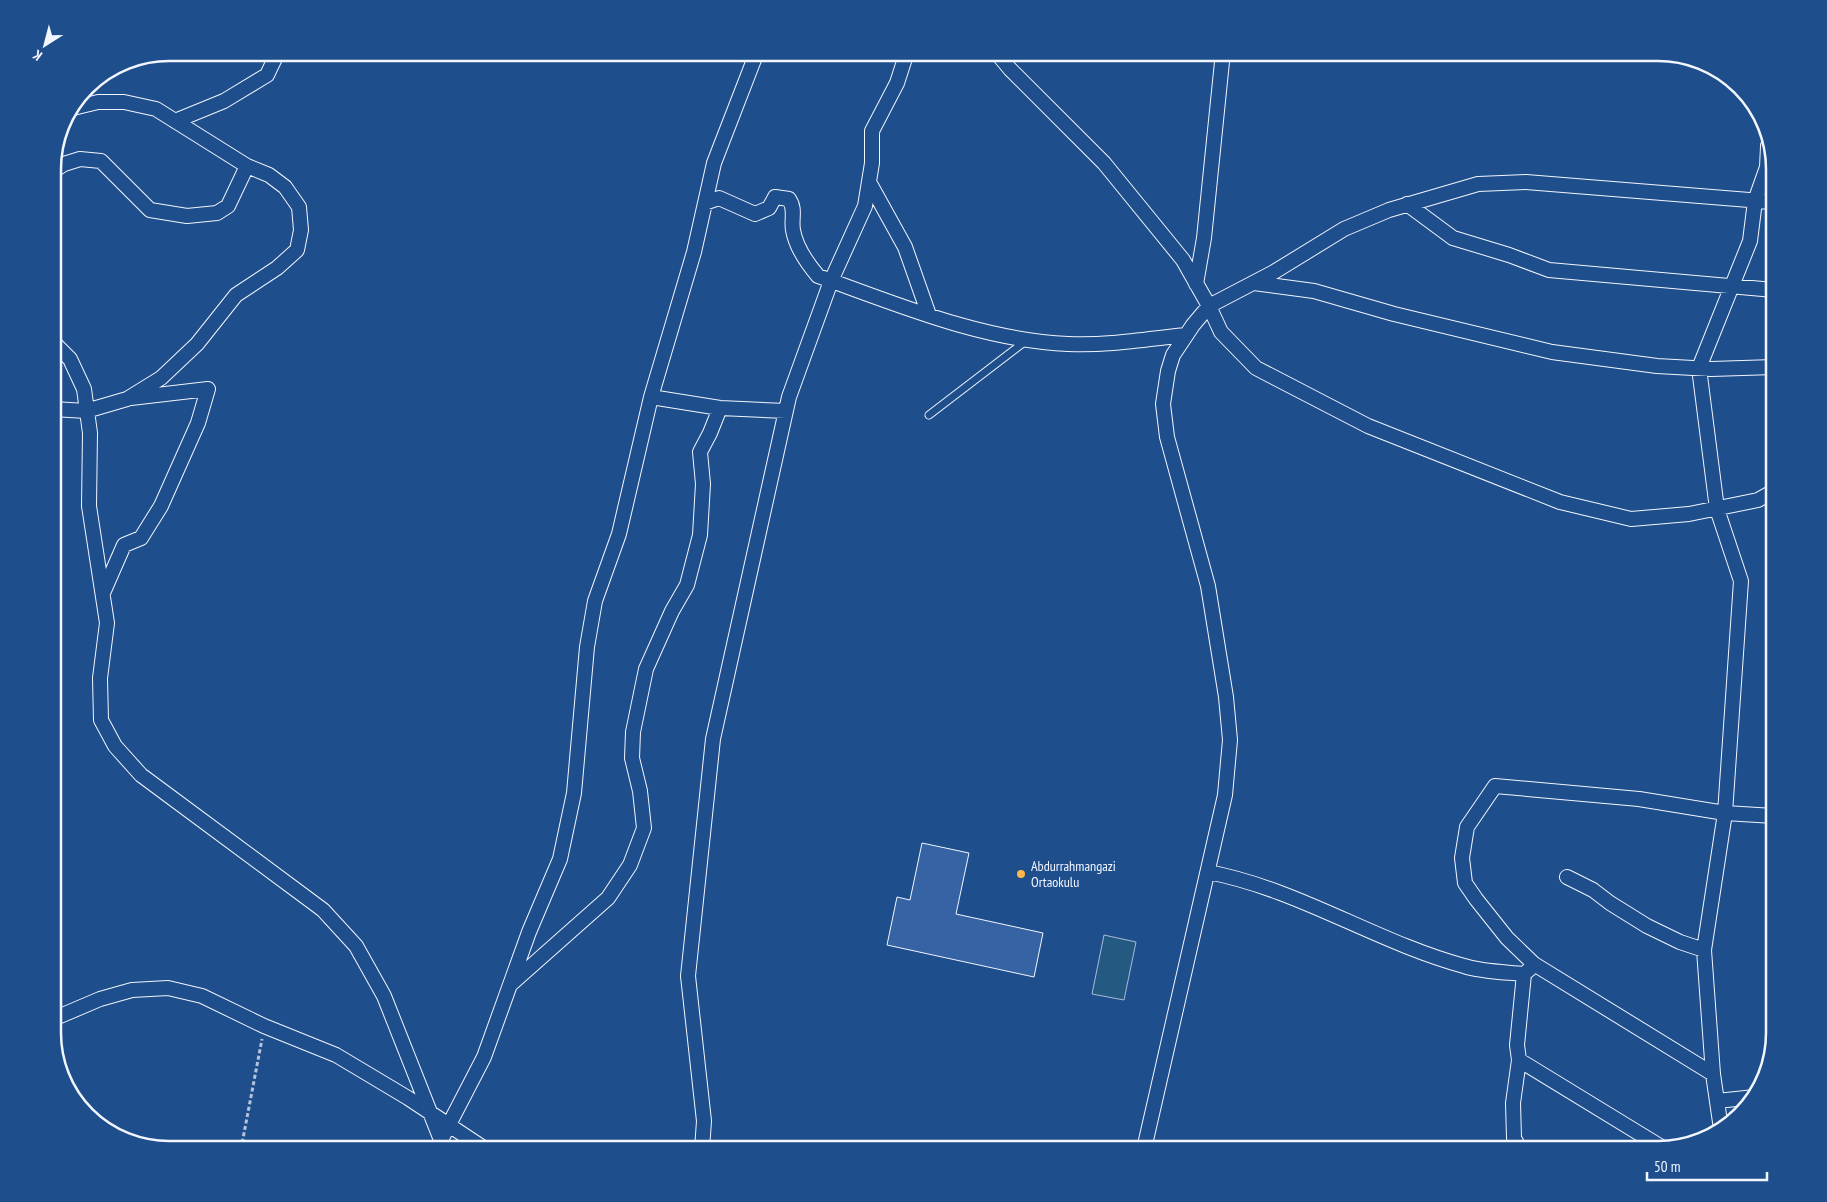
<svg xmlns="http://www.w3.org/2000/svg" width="1827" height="1202" font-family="'PT Sans Narrow',sans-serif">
<rect width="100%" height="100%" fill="#1f4e8c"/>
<path fill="#245a82" stroke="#a8bbd7" d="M1104,935L1136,942L1124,1000L1092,994Z"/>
<path fill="#3563a3" stroke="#f2f6ff" d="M922,843L969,853L956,914L1043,933L1034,977L887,945L897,897L910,900Z"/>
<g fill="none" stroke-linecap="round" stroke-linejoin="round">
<g stroke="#f2f6ff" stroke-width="9">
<path id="service" d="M929,415L1027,340"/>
</g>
<g stroke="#f2f6ff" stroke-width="16">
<path id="minor" d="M996,52L1010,69L1104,163L1183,260L1209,306L1221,332L1256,368L1368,426L1560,502L1631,519L1689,514L1758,500L1774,491
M175,121L224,101L267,75L278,52
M53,171L64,164L80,159L101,161L150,210L187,216L217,213L228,206L247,166
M869,182L905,247L929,315
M705,203L719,198L755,214L769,208L775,197L789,199C796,209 791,219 793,230C796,248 807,263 818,276C899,305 981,340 1068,344C1107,346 1147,339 1186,335
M1407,204L1453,238L1509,255L1549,270L1774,290
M1254,283L1314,291L1394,314L1552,352L1657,366L1711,369L1774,367
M1196,284L1204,238L1223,52
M53,342L70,359L84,389L90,433L89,506L107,623L100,678L101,720L115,746L141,775L323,910L356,946L384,996L441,1140L442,1149
M651,397L720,408L786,411
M53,409L86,411L127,399L161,378L197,344L236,295L277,268L297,250L301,230L299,207L285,187L269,175L247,166L156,109L124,102H98L73,108
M103,593L124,545L141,538L161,506L198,423L208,389L131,398
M1208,872C1298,889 1376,942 1464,966C1483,972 1505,972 1524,974
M1567,877L1593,890L1610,903L1647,926L1680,942L1704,950
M511,984L608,898L630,865L644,828L640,791L632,758L633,732L646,669L672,611L687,585L700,535L703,484L700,452L710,433L720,408
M53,1019L100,999L132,990L168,988L202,996L264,1026L336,1055L408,1098L485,1149
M1519,1060L1663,1148
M1713,1074L1534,964L1507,938L1476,899L1465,883L1462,858L1467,827L1495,786L1639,799L1725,813L1774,816
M1717,1101L1755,1097
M1721,1129L1713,1074L1704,950L1725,813L1741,581L1717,509L1699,368L1750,241L1755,201L1767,167L1768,146
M441,1140L484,1057L529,932L560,859L574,793L587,647L595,601L619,534L651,397L694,252L714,163L757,52
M702,1149L704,1121L688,976L713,739L789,397L831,281L865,206L872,163V131L897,83L907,52
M1144,1149L1225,795L1230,740L1226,697L1208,586L1167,437L1163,404L1168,371L1173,355L1193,325L1209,306L1274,272L1344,229L1389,210L1478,184L1526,182L1774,202
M1520,1149L1514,1138L1513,1103L1519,1060L1517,1045L1524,974L1531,968"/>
</g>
<path stroke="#b3c4dc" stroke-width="3" stroke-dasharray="4 2.5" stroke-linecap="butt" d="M241,1149L262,1039"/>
<use href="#service" stroke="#1f4e8c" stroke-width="7"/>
<use href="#minor" stroke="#1f4e8c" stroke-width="14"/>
</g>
<circle fill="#ffb74d" stroke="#1f4e8c" stroke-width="2" cx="1021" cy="874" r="5"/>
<g text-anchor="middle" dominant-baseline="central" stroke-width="4" stroke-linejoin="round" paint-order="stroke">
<g font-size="14" fill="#f2f6ff" stroke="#1f4e8c" text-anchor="start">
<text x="1031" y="866">Abdurrahmangazi<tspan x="1031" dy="16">Ortaokulu</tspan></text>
</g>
</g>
<path d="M0 0H1827V1202H0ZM169 61H1658A108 108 0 0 1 1766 169V1033A108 108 0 0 1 1658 1141H169A108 108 0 0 1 61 1033V169A108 108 0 0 1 169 61Z" fill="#1f4e8c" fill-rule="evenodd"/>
<path fill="none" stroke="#f2f6ff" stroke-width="2.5" d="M169 61H1658A108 108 0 0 1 1766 169V1033A108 108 0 0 1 1658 1141H169A108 108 0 0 1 61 1033V169A108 108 0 0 1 169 61Z"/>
<g transform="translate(45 45) rotate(216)" stroke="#1f4e8c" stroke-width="4" paint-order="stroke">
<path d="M0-4L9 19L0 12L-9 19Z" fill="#f2f6ff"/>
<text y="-8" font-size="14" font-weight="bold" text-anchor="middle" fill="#f2f6ff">K</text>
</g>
<path d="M1647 1172v8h120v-8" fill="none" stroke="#f2f6ff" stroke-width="2.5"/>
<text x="1654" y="1172" font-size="15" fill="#f2f6ff" stroke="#1f4e8c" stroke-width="4" paint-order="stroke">50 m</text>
</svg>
